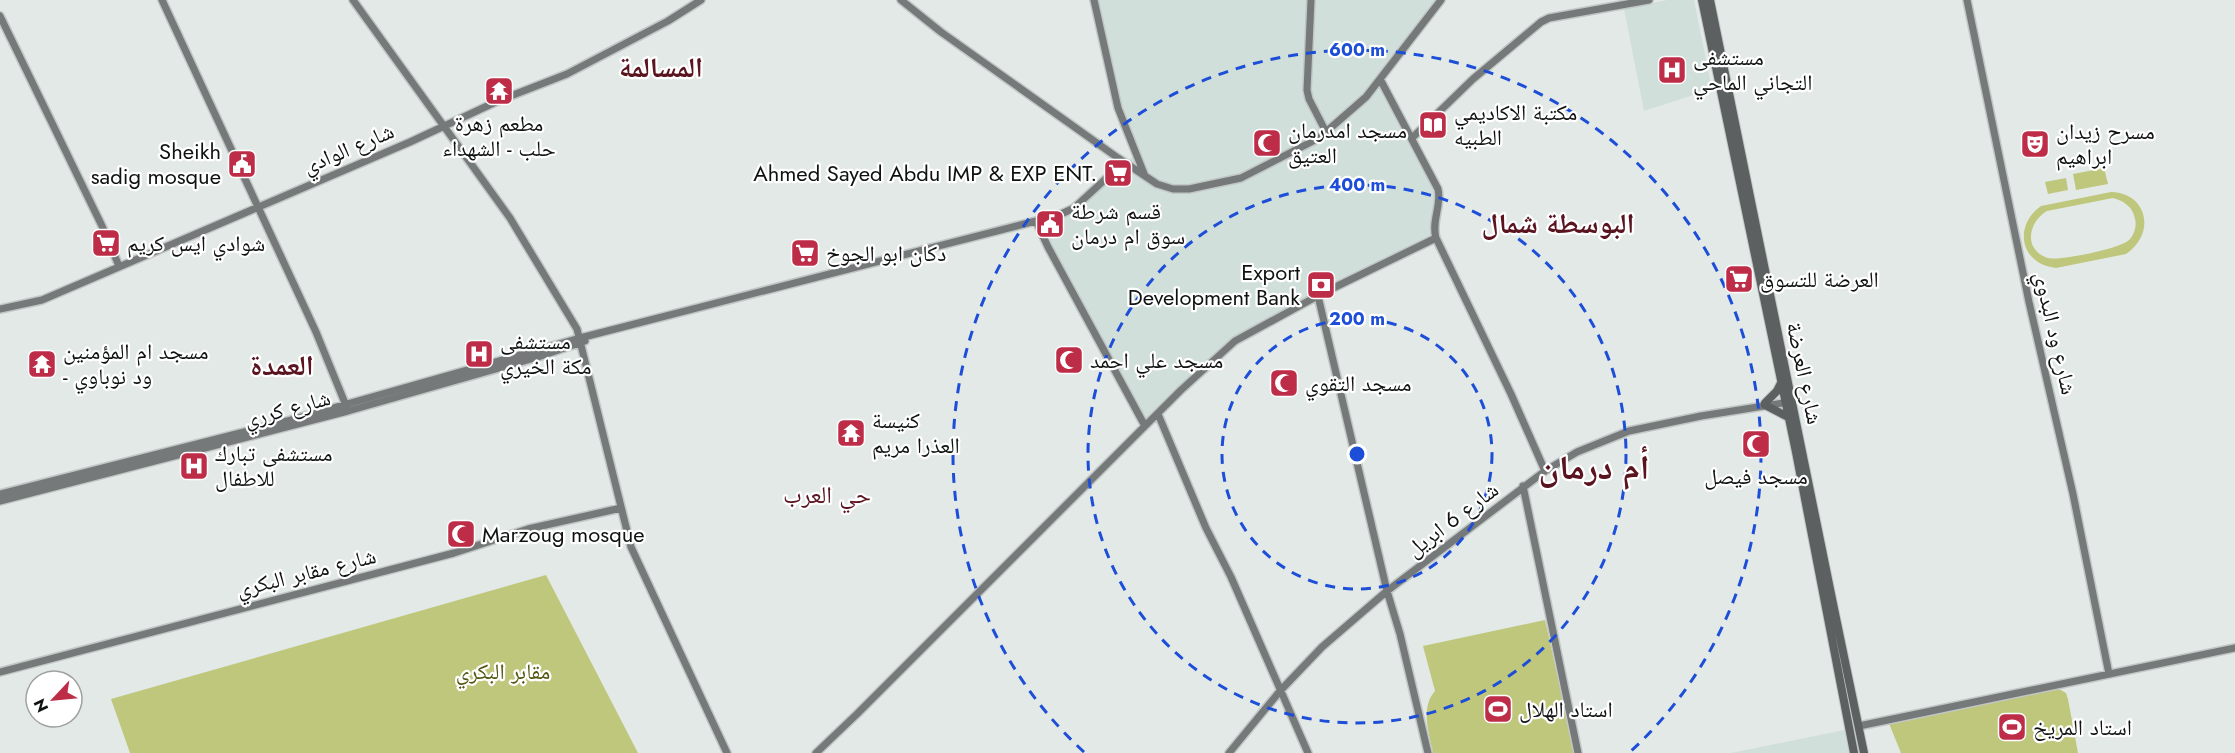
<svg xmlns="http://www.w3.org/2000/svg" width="2235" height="753" font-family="Jost,'Noto Naskh Arabic',sans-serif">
<rect width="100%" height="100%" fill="#e3e9e7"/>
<path fill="#d1dfdb" d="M1096,0H1437L1382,77L1441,193L1434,236L1248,332L1145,429L1033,224L1068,211L1137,153L1112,92Z
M1667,0H1694L1712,89L1644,111L1624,9Z
M1849,729L1854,753H1731Z"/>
<path fill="#bfc77c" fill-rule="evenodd" d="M2104,168L2108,184L2076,190L2073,174Z
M2066,178L2068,190L2048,194L2045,182Z
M2111,192C2148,193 2156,234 2126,254L2056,268C2020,264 2013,226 2041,206ZM2113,198C2124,201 2133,207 2135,219C2137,226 2134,235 2129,240C2120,249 2059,261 2048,258C2023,250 2028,222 2047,211Z
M546,575L638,753H130L111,699Z
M1545,620L1575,753H1433C1429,733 1420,708 1435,691L1423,646Z
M2059,689L2066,693L2068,699L2078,753H1901L1888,721Z"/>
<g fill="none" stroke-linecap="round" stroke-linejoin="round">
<g stroke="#c1c7c5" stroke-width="10">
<path id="secondary" d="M162,0L316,332L347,408
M353,0L510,218L577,329L631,547L727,753
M901,0L941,32L1118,158L1157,184L1173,189H1189L1241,178L1319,138L1366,97L1441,0
M1094,0L1118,108L1145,176
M1311,0L1307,90L1309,99L1326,132
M1967,0L2029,302L2073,494L2109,674
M0,16L102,226L119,266
M1380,79L1438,189C1442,205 1431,221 1436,238L1511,394L1545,471
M1412,138L1473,79L1541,22L1549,18L1649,0
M1036,221L1048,247L1145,426
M1318,296L1387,591L1400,634L1428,753
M0,309L42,300L410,142L498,101L567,74L668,21L701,0
M1158,414L1206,528L1231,577L1308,753
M1523,486L1578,753
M0,494L287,421L580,338L1059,215L1074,208L1124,162
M0,501L348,411L538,357L585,341
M0,672L454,553L528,529L621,508
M1859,726L2235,648
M816,753L857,714L1181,390L1235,341L1323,293L1436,238
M1229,753L1280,691L1322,647L1387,591L1545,471L1577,452L1629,431L1701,416L1789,402"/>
</g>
<g stroke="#c1c7c5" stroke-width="10">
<path id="primary" d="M1702,0L1796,452L1854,753
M1710,0C1759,251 1812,502 1864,753
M1765,403L1777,391L1781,383
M1765,405L1788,417"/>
</g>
<use href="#secondary" stroke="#76797a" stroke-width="7"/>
<use href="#primary" stroke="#5c6061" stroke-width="8"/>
</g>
<g fill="none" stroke="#1d4ed8" stroke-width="3" stroke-dasharray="10 8">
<circle cx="1357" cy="454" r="135"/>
<circle cx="1357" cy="454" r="269"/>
<path d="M1084 752A404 404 0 1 1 1630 752"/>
</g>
<defs>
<g id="hospital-square" transform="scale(1.5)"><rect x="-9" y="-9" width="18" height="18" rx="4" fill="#be2d48" stroke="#fff"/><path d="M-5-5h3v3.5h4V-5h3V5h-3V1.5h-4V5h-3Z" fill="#fff"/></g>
<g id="temple-square" transform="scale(1.5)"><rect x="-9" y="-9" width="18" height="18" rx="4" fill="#be2d48" stroke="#fff"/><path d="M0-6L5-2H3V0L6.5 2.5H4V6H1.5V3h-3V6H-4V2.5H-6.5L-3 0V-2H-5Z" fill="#fff"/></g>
<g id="library-square" transform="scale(1.5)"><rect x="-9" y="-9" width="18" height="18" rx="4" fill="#be2d48" stroke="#fff"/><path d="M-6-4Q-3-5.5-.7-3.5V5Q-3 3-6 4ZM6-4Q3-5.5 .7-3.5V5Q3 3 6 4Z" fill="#fff"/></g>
<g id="mosque-square" transform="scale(1.5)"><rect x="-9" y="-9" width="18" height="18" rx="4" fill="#be2d48" stroke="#fff"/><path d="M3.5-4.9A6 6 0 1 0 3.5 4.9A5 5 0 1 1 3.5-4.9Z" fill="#fff"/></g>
<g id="theatre-square" transform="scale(1.5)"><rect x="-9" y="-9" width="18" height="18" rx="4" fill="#be2d48" stroke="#fff"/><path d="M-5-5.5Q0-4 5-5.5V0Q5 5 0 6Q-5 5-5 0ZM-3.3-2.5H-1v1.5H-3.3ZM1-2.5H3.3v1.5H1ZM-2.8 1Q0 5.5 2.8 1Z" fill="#fff"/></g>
<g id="civic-square" transform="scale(1.5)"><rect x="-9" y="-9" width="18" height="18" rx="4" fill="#be2d48" stroke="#fff"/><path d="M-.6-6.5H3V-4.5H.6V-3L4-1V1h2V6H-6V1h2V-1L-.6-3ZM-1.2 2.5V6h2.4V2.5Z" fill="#fff"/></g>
<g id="supermarket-square" transform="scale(1.5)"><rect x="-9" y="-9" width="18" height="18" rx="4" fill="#be2d48" stroke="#fff"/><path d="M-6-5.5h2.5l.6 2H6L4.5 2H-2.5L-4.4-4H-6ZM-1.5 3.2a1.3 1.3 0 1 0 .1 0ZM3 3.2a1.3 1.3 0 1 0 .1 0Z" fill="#fff"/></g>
<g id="bank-square" transform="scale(1.5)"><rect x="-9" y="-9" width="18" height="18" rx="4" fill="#be2d48" stroke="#fff"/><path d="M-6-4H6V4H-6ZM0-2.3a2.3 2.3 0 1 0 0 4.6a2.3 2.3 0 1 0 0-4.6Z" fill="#fff"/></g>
<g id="stadium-square" transform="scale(1.5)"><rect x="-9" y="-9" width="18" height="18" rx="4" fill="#be2d48" stroke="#fff"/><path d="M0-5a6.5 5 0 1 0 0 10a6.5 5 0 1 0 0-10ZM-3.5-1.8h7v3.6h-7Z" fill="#fff"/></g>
</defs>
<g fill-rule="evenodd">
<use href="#hospital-square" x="1672" y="70"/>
<use href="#temple-square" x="499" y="91"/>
<use href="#library-square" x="1433" y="125"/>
<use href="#mosque-square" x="1267" y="143"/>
<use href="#theatre-square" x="2035" y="144"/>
<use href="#civic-square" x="242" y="164"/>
<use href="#supermarket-square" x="1118" y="173"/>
<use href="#civic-square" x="1050" y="224"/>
<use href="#supermarket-square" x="106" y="243"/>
<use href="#supermarket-square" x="805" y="253"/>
<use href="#supermarket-square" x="1739" y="279"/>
<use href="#bank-square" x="1321" y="285"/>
<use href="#hospital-square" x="479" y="354"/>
<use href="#mosque-square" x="1069" y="360"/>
<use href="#temple-square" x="42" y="364"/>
<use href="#mosque-square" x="1284" y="383"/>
<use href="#temple-square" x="851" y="433"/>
<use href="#mosque-square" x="1756" y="444"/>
<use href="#hospital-square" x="194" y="466"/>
<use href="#mosque-square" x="461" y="534"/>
<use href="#stadium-square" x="1498" y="709"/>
<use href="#stadium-square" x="2012" y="727"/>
</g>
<g text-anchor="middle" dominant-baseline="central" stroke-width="4.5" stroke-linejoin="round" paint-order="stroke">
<g font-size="22" fill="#101212" stroke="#fff" text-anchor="start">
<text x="1693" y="57">مستشفى<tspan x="1693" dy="25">التجاني الماحي</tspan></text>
<text x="1454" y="112">مكتبة الاكاديمي<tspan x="1454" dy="25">الطبيه</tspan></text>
<text x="499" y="123" text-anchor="middle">مطعم زهرة<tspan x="499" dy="25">حلب - الشهداء</tspan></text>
<text x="1288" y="130">مسجد امدرمان<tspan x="1288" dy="25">العتيق</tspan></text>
<text x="2056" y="131">مسرح زيدان<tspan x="2056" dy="25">ابراهيم</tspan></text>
<text x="221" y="151" text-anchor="end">Sheikh<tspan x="221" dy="25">sadig mosque</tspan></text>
<text x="1097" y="173" text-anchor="end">Ahmed Sayed Abdu IMP &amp; EXP ENT.</text>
<text x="1071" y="211">قسم شرطة<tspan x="1071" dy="25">سوق ام درمان</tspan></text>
<text x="127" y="243">شوادي ايس كريم</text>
<text x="826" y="253">دكان ابو الجوخ</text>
<text x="1300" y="272" text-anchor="end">Export<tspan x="1300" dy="25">Development Bank</tspan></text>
<text x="1760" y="279">العرضة للتسوق</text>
<text x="500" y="341">مستشفى<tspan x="500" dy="25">مكة الخيري</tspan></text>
<text x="63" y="351">مسجد ام المؤمنين<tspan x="63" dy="25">- ود نوباوي</tspan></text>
<text x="1090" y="360">مسجد علي احمد</text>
<text x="1305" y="383">مسجد التقوي</text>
<text x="872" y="420">كنيسة<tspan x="872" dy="25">العذرا مريم</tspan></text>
<text x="215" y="453">مستشفى تبارك<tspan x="215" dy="25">للاطفال</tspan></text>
<text x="1756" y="476" text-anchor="middle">مسجد فيصل</text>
<text x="482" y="534">Marzoug mosque</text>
<text x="1519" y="709">استاد الهلال</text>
<text x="2033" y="727">استاد المريخ</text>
</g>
<g font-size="22" fill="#101212" stroke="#fff">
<text transform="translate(348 148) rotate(-23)">شارع الوادي</text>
<text transform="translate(2056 333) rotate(77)">شارع ود البدوي</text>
<text transform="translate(1805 373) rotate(78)">شارع العرضة</text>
<text transform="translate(287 408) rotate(-15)">شارع كرري</text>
<text transform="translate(1452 519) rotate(-37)">شارع 6 ابريل</text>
<text transform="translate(306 572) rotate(-14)">شارع مقابر البكري</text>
</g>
<g font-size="22" fill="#515611" stroke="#fff">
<text x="503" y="671">مقابر البكري</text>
</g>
<g font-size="24" fill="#59141f" stroke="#fff">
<text x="827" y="494">حي العرب</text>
</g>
<g font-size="28" font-weight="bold" fill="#59141f" stroke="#fff">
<text x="661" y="67">المسالمة</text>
<text x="1558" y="223">البوسطة شمال</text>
<text x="282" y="365">العمدة</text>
</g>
<g font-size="34" font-weight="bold" fill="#59141f" stroke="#fff">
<text x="1594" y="467">أم درمان</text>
</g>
</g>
<circle cx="1357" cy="454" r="9" fill="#1d4ed8" stroke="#fff" stroke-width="3"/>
<g font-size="18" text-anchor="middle" font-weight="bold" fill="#1d4ed8" stroke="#fff" stroke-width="4.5" stroke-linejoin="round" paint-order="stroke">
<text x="1357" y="56">600 m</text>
<text x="1357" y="191">400 m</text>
<text x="1357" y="325">200 m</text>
</g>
<g transform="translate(54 699) rotate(244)"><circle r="28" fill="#ffffff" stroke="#9fa0a0" stroke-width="1.5"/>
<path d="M0-4.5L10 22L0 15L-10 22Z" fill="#be2d48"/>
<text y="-9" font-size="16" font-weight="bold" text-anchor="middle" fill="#101212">N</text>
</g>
</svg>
